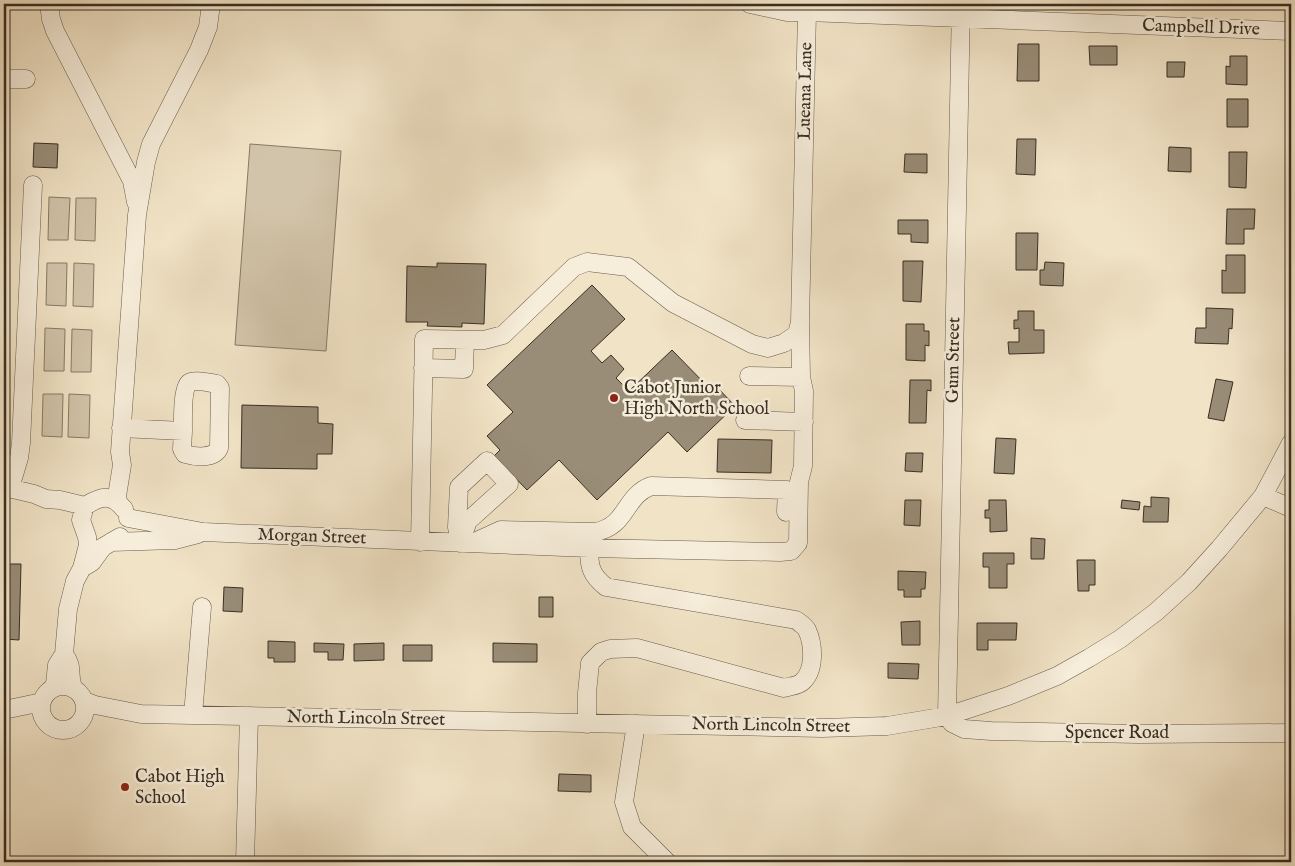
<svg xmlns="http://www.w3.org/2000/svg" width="1295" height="866" font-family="'IM FELL English',serif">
<rect width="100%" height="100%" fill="#f1e3c6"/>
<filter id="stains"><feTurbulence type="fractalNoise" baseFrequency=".004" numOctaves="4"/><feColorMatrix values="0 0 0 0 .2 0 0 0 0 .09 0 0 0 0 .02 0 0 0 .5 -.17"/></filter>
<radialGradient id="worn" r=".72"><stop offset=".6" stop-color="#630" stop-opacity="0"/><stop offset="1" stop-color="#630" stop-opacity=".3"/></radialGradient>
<path fill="#d2c4aa" stroke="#867a66" d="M250,144L341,151L326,351L235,345Z
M49,197L70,198L68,240H48Z
M76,198H96L95,241L75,240Z
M47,263H67L66,306L46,305Z
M74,263L94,264L93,307L73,306Z
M45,328L65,329L64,371H44Z
M72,329L92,330L91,372H71Z
M43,394H63L62,437L42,436Z
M69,394L90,395L89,438L68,437Z"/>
<path fill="#998d78" stroke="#392f23" d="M1018,44H1039V81H1017Z
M1089,46H1117V65H1090Z
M1230,56H1247V85L1226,84V66L1230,67Z
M1167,62H1185L1184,77H1167Z
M1227,99H1248V127H1227Z
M1017,139H1036L1035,175L1016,174Z
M34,143L58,144L57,168L33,167Z
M1169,147L1191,148V172L1168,171Z
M1229,152H1247L1246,188L1229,187Z
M905,154H927V173L904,172Z
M1227,209H1255L1254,229H1244V244H1226Z
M898,220H928V243L911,242V234H898Z
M1016,233H1038L1037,270H1016Z
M1226,255H1245V293H1222V270L1226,271Z
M903,261H923L921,302L903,301Z
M1045,262L1064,263L1063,286L1040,285V270H1044Z
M437,263L486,264L484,324L462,323V327L427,326L428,322H406L407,266L437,267Z
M592,285L625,319L591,351L602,363L611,355L624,369L616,378L629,391L672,350L711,390L716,386L735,406L687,452L668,432L597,500L559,460L527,490L494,456L500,450L487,436L513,412L487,385Z
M1206,308L1233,309L1232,329L1229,328L1228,344L1195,343L1196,328H1206Z
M1018,311H1034V330H1044V353L1009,354L1008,342H1019V328L1014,329V320H1018Z
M906,324H924V331H929V346L925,345V361L906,360Z
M1216,379L1233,382L1224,421L1208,418Z
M910,380H931V391L927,390L926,423H909Z
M242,405L318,407V423L333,424L332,454H317V469L241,468Z
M996,438L1016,439L1014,474L994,473Z
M718,439L772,440L771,473L717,472Z
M906,453H923L922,472L905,471Z
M1151,497L1169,498L1168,522H1143L1144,506L1151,507Z
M905,500H921L920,526L904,525Z
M989,500H1006L1007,531L990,532V518H985V510H989Z
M1122,500L1140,502L1139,510L1121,508Z
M1031,538L1045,539L1044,559H1031Z
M983,553H1014V564H1007V588H989V567H983Z
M1077,560H1095V585H1089V591H1078Z
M4,564H21L19,640L4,639Z
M898,571L926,572L925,589H921V597H904V590H898Z
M224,587L243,588L242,612L223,611Z
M539,597H553V617H539Z
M920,621V645H902L901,622Z
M977,623H1017L1016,640H988V650H977Z
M268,641L295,642V662H274V658H268Z
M314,643L344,644L343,660H328V652H314Z
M384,643V660L354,661V644Z
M493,643L537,644V662H493Z
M403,645H432V661H403Z
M888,663L919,664L918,679L888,678Z
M559,774L591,775V792L558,791Z"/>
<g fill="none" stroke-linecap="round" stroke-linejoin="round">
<g stroke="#675c4c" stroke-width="19">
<path id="minor" d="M49,4L51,19L55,31L132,181L136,202
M750,4L787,12H807
M961,4L947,716L952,723L964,729L991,731L1138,734L1291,733
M4,79H26
M423,368L464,369L465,340
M749,376L801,377
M745,420L804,422
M121,428L183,431L182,449L185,454C195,457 214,459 219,448L220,388L217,384C211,383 195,379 189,383C182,389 183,422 183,431
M487,461L509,484L468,521L460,543L457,527L459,487Z
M4,487L34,494L46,499L60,500L85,506C101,496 111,493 124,509
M10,488L19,458L21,443L33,185
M1263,496L1291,508
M118,502L117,496L122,465L120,452L137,215L146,162L151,144L199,50L208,27L211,4
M128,518L203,532L589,548L780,552L791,551L798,543L799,482L803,466L804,391L801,377L800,322L807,12L1291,31
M111,542L175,540L198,534
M420,542L424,339L484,340L503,335L574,267L587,262L628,267L673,303L752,344L768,348L784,343L797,334L800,322
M475,542L501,530L595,532C627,527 624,496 651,486L787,490L786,512
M82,568L92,562L103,547L120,537
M64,654C75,668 67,676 74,689
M41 708a22 22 0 1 1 44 0a22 22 0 1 1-44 0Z
M52,689L55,684L57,665L64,654L68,609L75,581L82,568L88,545L87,537L81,520L85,506
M84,701L95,705L141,714L822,728L887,726L947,716L1008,696L1057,676L1089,658L1120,639L1156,612L1189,582L1219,549L1263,496L1291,443
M4,710L42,702
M193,715L202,607
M587,724V693L590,663L601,652L610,649L637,648L784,688C790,686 798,686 802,682C815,671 814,645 807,630C805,626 800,623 796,620L606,587C591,575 589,567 589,548
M636,724L624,802L632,827L667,862
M245,862L249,716"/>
</g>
<use href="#minor" stroke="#f6edda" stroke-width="18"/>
</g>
<g fill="#8f2418" stroke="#f6edda" stroke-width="2">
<circle cx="614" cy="398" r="5"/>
<circle cx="125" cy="787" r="5"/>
</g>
<g text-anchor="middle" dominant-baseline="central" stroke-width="5" stroke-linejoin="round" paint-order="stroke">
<g font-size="18" fill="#392f23" stroke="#f6edda">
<text transform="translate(1201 28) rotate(2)">Campbell Drive</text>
<text transform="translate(806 91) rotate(-89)">Lueana Lane</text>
<text transform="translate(954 360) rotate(-89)">Gum Street</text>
<text transform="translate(312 537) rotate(2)">Morgan Street</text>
<text transform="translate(366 719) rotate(1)">North Lincoln Street</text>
<text transform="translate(771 726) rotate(1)">North Lincoln Street</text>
<text x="1117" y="733">Spencer Road</text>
</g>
<g font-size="18" fill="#392f23" stroke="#f6edda" text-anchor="start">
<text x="624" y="388">Cabot Junior<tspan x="624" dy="21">High North School</tspan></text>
<text x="135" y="777">Cabot High<tspan x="135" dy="21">School</tspan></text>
</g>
</g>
<rect width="1295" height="866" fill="none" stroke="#f1e3c6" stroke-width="20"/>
<rect x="5" y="5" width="1285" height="856" fill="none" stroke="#392f23" stroke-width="2.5"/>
<rect x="10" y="10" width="1275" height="846" fill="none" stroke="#392f23"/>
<rect width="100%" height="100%" filter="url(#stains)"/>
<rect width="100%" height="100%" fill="url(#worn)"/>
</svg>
